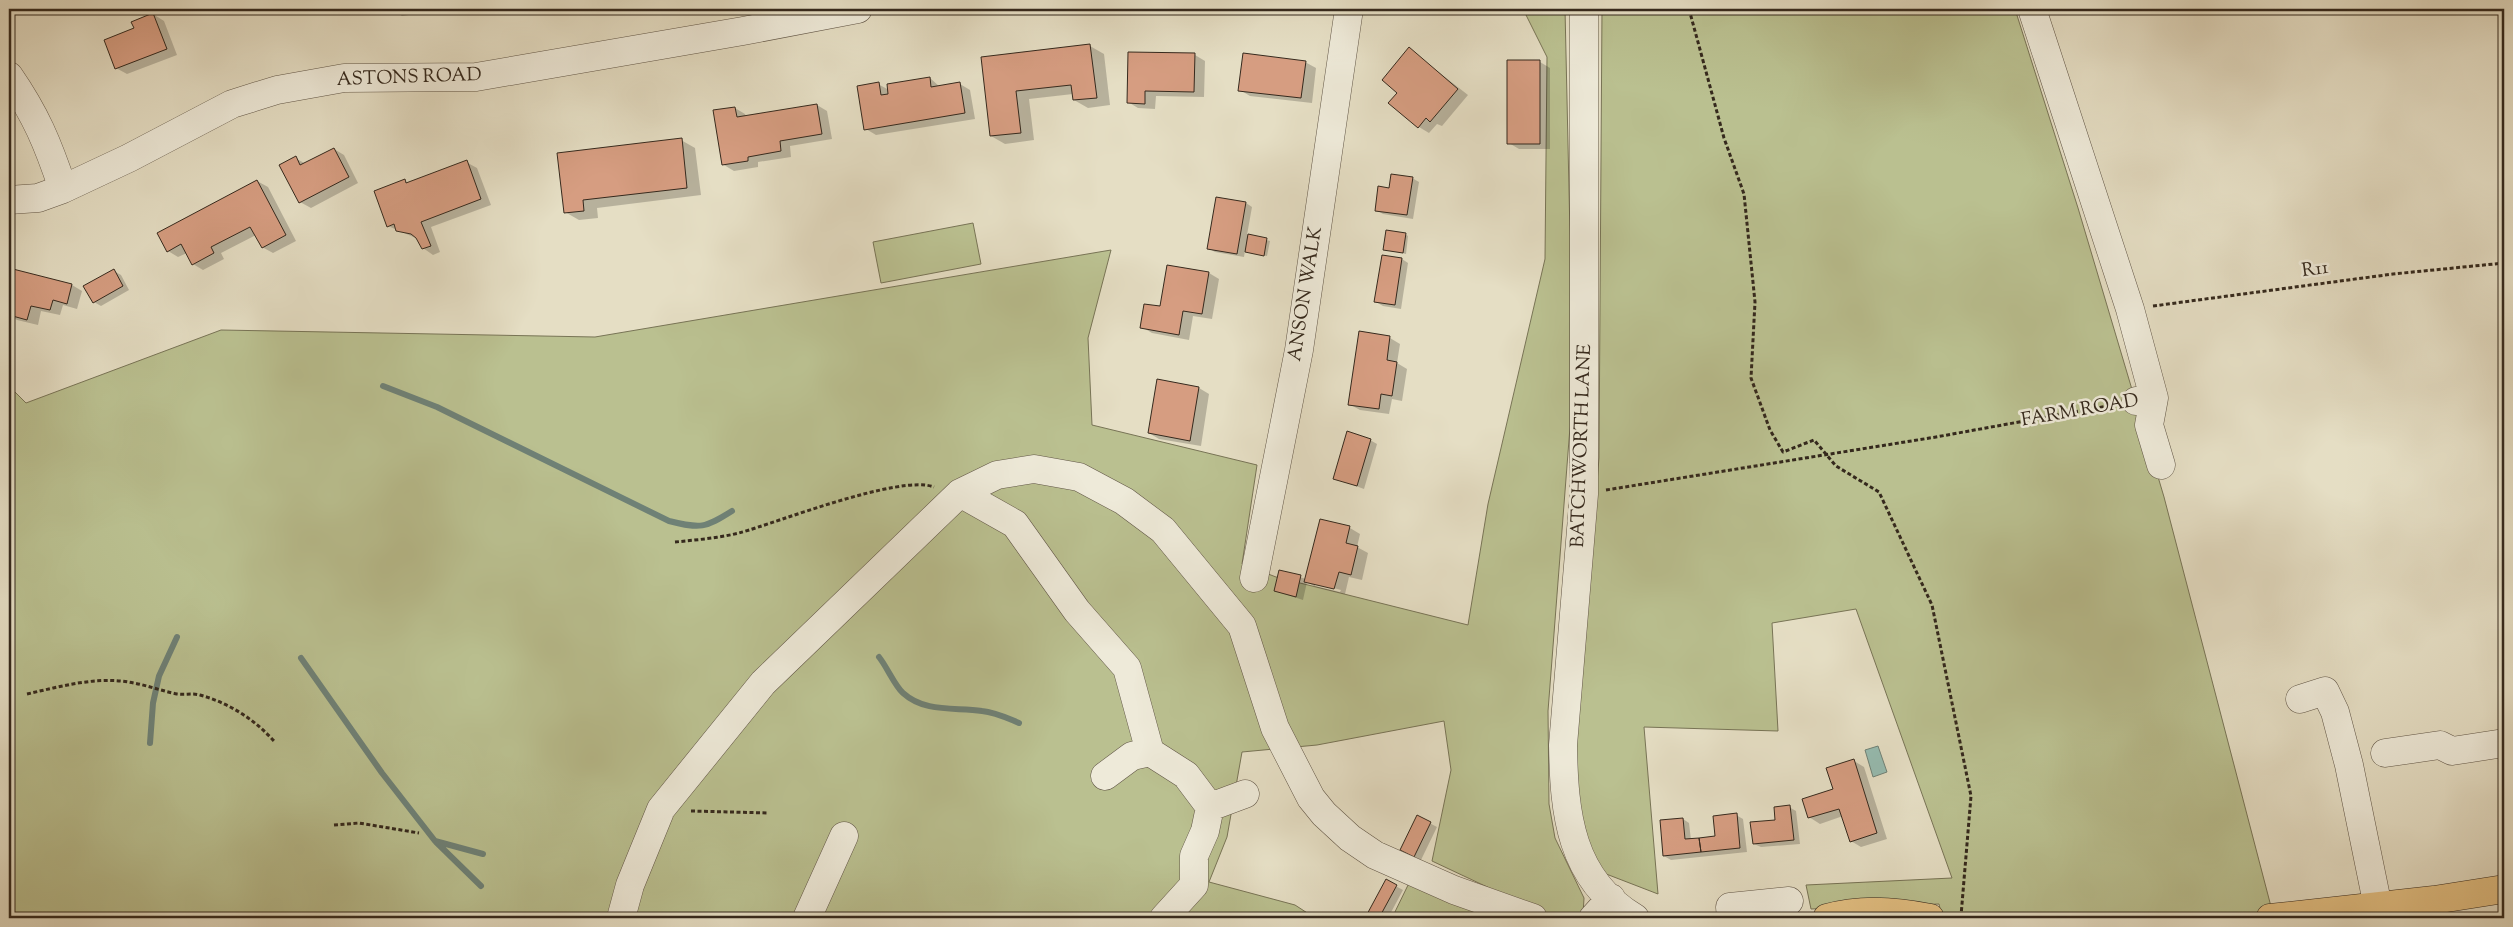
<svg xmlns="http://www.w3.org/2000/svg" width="2513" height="927" font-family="'Sorts Mill Goudy',serif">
<rect width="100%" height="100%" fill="#e5dec4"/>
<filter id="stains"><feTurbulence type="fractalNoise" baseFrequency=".004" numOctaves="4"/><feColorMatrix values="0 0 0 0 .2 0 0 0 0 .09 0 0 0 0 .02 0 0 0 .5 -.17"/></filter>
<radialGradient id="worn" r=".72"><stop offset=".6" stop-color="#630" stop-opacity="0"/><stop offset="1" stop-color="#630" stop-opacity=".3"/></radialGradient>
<path fill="#bac090" stroke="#787456" d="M1523,9H1565L1570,235V427L1548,711L1549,804L1555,838L1584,898L1583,915L1578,918L1551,917L1432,861L1451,770L1444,721L1317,745L1242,752L1227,837L1209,882L1295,905L1315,918H9V386L26,403L221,330L595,337L1111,250L1088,338L1092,425L1257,465L1242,564L1276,577L1468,625L1488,504L1545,259L1547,57Z
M1602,9H2015L2078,208L2164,497L2274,918H1942L1939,904L1811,909L1806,885L1952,878L1856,609L1772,623L1778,731L1644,727L1658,894L1601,872L1584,832L1574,766L1599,458Z
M973,223L981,264L881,283L873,242Z
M1410,881L1514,918H1392Z"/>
<path fill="#96bcb1" stroke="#6f8176" d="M1878,746L1887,772L1873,777L1865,750Z"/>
<path fill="#0003" fill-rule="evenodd" d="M304,9H366V11L339,9L338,14L309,11Z
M414,9L415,14L402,16L392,9H417Z
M434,9H452V11L441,13Z
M153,14L164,21L177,55L127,74L116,68L136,29Z
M1090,46L1104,54L1110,105L1088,108L1074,100L1073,94L1029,99L1034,140L1005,144L991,136L982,58Z
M1409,49L1468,95L1442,126L1437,124L1429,133L1419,127L1398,93Z
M1195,55L1205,61L1204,97L1156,96L1155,109L1138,108L1128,102Z
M1305,62L1316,68L1312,103L1250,96L1240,90Z
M1540,62L1550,68V149H1519L1509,143Z
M930,78L940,87L960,84L970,90L975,119L876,135L866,129L878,84L889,90Z
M817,105L827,111L832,139L790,146L791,157L758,162V167L734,171L724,165L735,108L745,114L746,117Z
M681,140L695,148L701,195L597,208L598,218L579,220L565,212L558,155Z
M334,149L344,155L358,183L311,208L300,202L295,158L306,164Z
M466,162L477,168L491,205L431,227L440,252L433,255L423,248L418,239L388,226L405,181L409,183Z
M1412,178L1419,182L1413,219L1383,214L1376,210L1390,189Z
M257,181L268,187L296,241L273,253L262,247L256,235L221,253L224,259L203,270L193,264L187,253L178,257L168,251Z
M1246,203L1252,207L1247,235L1270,241L1267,256L1245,251L1244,257L1215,252L1208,248Z
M1405,234L1408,236L1406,254L1384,249Z
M1402,259L1408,263L1401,309L1383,306L1376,302Z
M9,269L72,285L82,291L77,309L63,305L60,315L41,311L38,325L17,320L9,315L13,293L9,291Z
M114,271L121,275L129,290L101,306L94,302Z
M1209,273L1219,279L1212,319L1193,316L1189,340L1152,333L1142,327L1161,308Z
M1390,338L1400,344L1397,363L1407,369L1402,401L1392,399L1389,414L1360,410L1349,404Z
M1158,381L1199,388L1209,394L1201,446L1159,439L1149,433Z
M1370,440L1377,444L1364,489L1334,478Z
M1321,520L1350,528L1360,534L1357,547L1368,553L1362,580L1349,577L1345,594L1316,587L1307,582L1303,600L1275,591L1280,571L1306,579ZM1315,583L1341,590L1340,592L1315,586Z
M1854,761L1864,767L1887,839L1861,847L1851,841L1843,816L1820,824L1809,817L1834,790Z
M1789,807L1796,811L1800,844L1761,847L1754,844Z
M1736,815L1743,819L1747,852L1671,860L1664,856L1683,819L1689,823L1691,840L1716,837Z
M1418,817L1437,827L1421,860L1409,854Z
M1386,881L1403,890L1388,918H1367Z"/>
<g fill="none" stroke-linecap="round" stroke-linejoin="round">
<path stroke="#6f8176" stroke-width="6" d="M383,386L437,407L669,521C701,529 705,528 732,511
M879,657C887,667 895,686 903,693C925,713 955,707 982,711C995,712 1007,718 1019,723
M301,658L382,773L435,841L483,854
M150,743L153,703L159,676L177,637
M436,842L481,886"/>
</g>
<path fill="#d69d81" stroke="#35291d" d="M153,13L167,49L115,69L104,40L134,28L131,22Z
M1090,44L1097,98L1073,100L1071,85L1016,91L1021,133L990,136L981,57Z
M1409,47L1458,89L1430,122L1426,118L1418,128L1388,103L1397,93L1382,80Z
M1128,52L1195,53L1194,92L1145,91V104L1127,103Z
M1243,53L1306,61L1301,98L1238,91Z
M1507,60H1540V144H1507Z
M930,77L931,87L960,82L965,113L864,130L857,86L879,82L881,95L888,94L887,84Z
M817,104L822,134L780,141L781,151L748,157V161L722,165L713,110L735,107L737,117Z
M682,138L687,188L583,200L584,211L564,213L557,153Z
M334,148L349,177L299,203L279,165L296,156L300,165Z
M467,160L481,199L421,222L431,246L422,249L416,238L411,234L396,231L394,224L387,227L374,191L405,179L406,183Z
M1391,174L1413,177L1407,215L1375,211L1378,186L1389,188Z
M257,180L286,235L262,248L250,227L211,247L214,253L192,265L181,244L167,252L157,233Z
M1216,197L1246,202L1237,254L1207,249Z
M1386,230L1406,233L1403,253L1383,250Z
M1248,234L1267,238L1264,256L1245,252Z
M1382,255L1402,258L1395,305L1374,302Z
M1167,265L1209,272L1202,314L1183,311L1179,335L1140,328L1144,304L1160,306Z
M9,268L72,284L67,304L53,300L50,310L31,306L27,320L9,315L12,290L9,289Z
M114,269L123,286L93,303L83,286Z
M1359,331L1390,336L1387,360L1397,362L1392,396L1381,394L1379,409L1348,405Z
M1157,379L1199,387L1190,441L1148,433Z
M1347,431L1371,439L1357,486L1333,479Z
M1320,519L1350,526L1346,543L1358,546L1351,575L1339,572L1334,589L1304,582Z
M1279,570L1301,575L1296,597L1274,591Z
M1854,759L1877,833L1850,842L1839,809L1808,818L1802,799L1833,789L1826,768Z
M1790,805L1794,840L1753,844L1750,822L1775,820L1774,807Z
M1737,813L1740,848L1701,852L1699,838L1715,836L1713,816Z
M1417,815L1431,822L1414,857L1400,850Z
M1683,818L1685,839L1699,838L1701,852L1663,856L1660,820Z
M1386,879L1397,885L1379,918H1365Z"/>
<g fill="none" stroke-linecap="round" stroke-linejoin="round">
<g stroke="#615647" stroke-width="29">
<path id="minor" d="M1584,9V494L1563,745C1564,813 1570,879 1635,918
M2032,9L2130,309L2154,398L2136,401
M9,76C36,115 48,144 63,189
M9,200L38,198L63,189L129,158L232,104L277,90L344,78L476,77L743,31L858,9
M2154,398L2149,425L2161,465
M960,493L1015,524L1077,611L1127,668L1150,752L1186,775L1210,807L1205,831L1194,856V885L1164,918
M1254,578L1299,350L1349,9
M2300,699L2325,691L2335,712L2349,765L2378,907
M2385,753L2440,745L2452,751L2504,743
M1105,776L1132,756L1150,752
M1210,807L1245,794
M621,918L630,885L661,809L763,683L960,493L997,475L1034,469L1079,477L1124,501L1163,530L1242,626L1275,728L1311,798L1324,814L1350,838L1375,855L1454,890L1533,918
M807,918L844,836
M1593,918L1611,898
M1731,918L1730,907L1789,901"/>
</g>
<g stroke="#35291d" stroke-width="29">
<path id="major" d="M1827,918C1861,908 1897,911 1930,918
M2270,918L2434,900L2504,889"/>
</g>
<path stroke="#35291d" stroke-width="3" stroke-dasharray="4 2.5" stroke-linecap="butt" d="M1689,9L1724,138L1744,194L1755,302L1751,378L1770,430L1783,452L1814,440L1836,466L1879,492L1932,605L1971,796L1961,916
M2153,306L2393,274L2504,263
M1606,490L1936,437L2113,405
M675,542C696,540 718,538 739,533C779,522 900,474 934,487
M27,694C58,687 90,678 121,681C141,683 158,690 177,694C185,695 193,693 200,695C229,703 254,719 274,741
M691,811L768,813
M334,825L359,823L419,833"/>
<use href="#minor" stroke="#eeead9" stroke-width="28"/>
<use href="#major" stroke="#e2bf82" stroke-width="28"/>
</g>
<g text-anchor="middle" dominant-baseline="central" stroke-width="5" stroke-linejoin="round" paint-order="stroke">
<g font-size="19" fill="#35291d" stroke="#eeead9">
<text transform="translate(409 78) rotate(-2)">ASTONS ROAD</text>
<text transform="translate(2315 270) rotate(-8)">R11</text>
<text transform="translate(1306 294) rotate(-81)">ANSON WALK</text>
<text transform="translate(2080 411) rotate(-10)">FARM ROAD</text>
<text transform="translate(1582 446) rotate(-88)">BATCHWORTH LANE</text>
</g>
</g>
<rect width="2513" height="927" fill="none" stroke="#e5dec4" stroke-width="30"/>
<rect x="10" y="10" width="2493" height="907" fill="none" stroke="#35291d" stroke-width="2.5"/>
<rect x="15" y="15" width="2483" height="897" fill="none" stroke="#35291d"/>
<rect width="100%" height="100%" filter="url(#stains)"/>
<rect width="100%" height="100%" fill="url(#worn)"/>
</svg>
